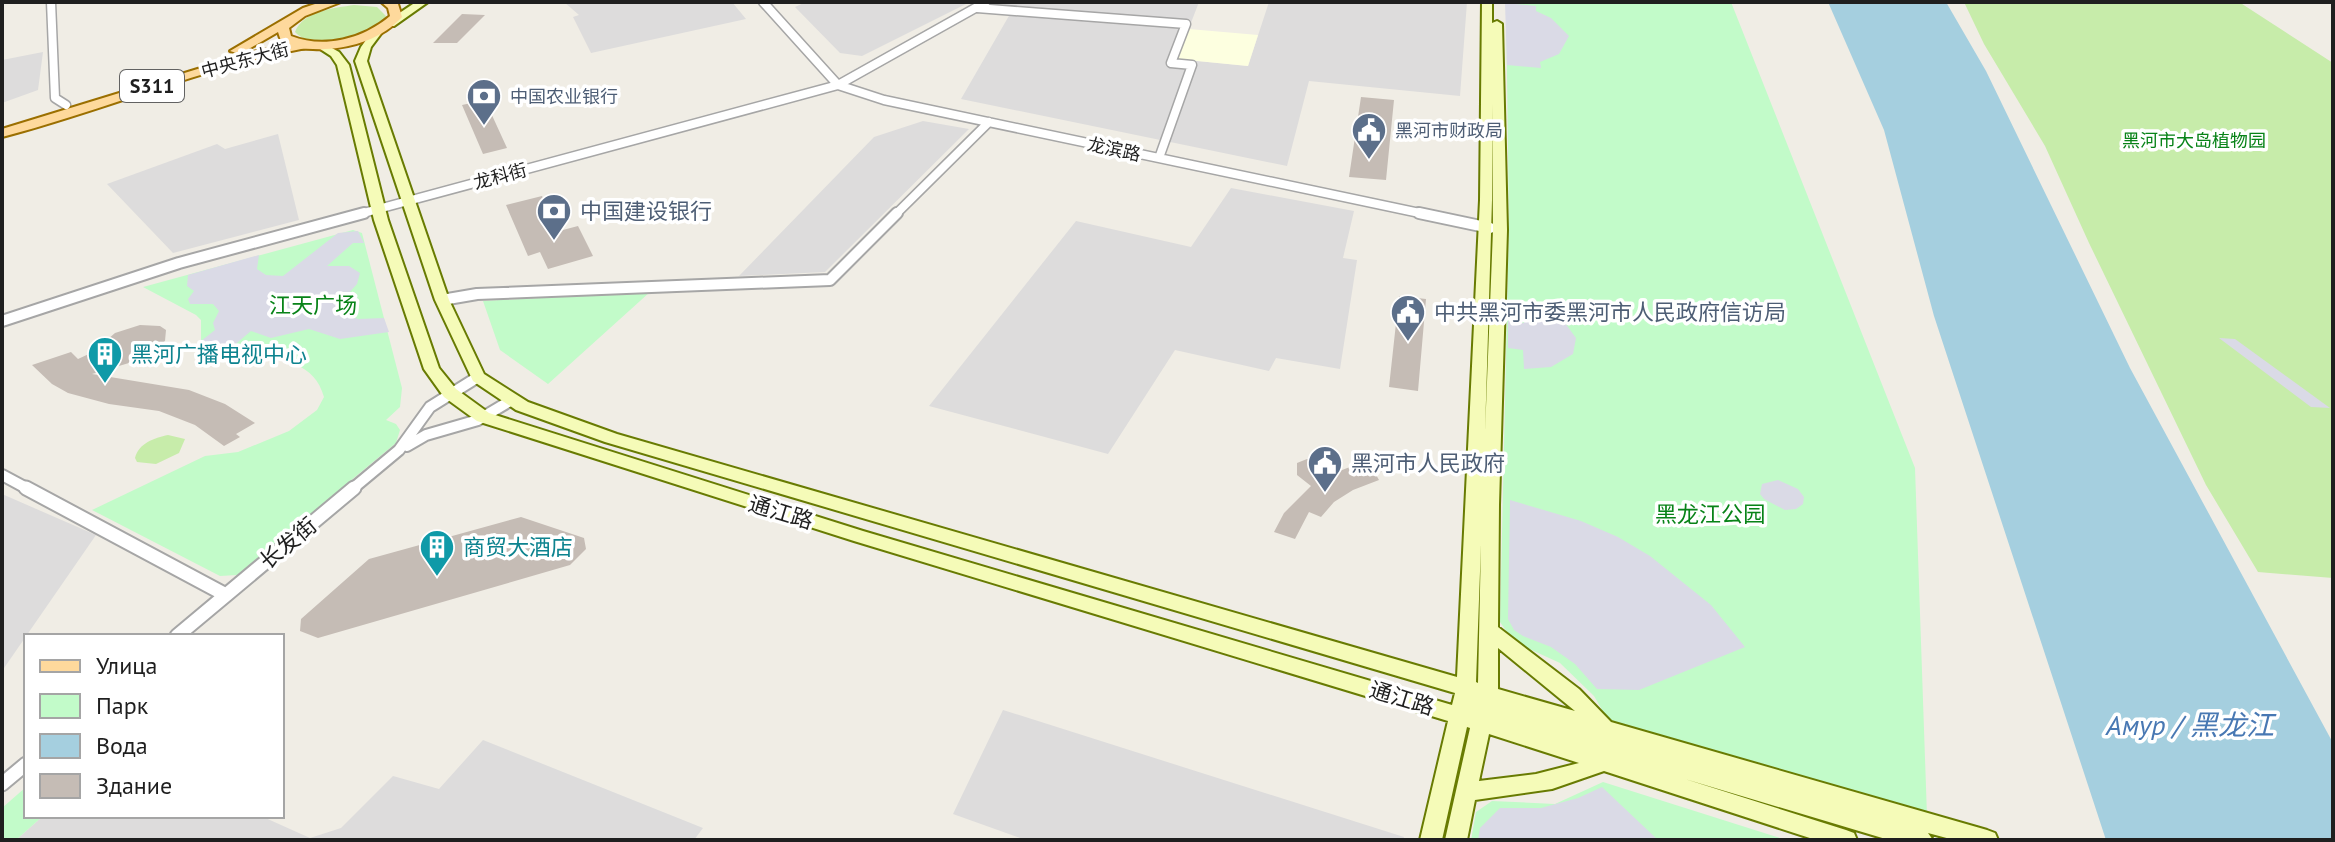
<svg xmlns="http://www.w3.org/2000/svg" width="2335" height="842" font-family="'PT Sans','Noto Sans SC',sans-serif">
<rect width="100%" height="100%" fill="#f0ede5"/>
<path fill="#dddcdc" d="M564,2H732L746,19L591,53L573,17L579,15Z
M806,2H970L862,56L840,53L795,7Z
M1008,2H1199L1177,59L1248,66L1269,2H1467L1460,96L1309,81L1287,166L961,99L1010,14L991,12Z
M43,52L38,90L2,103V60Z
M923,121L969,129L825,272L739,276L874,137Z
M278,134L299,220L173,253L107,184L217,144L225,149Z
M1231,188L1354,211L1343,258L1357,260L1340,369L1276,358L1269,371L1175,350L1108,454L929,406L1076,221L1191,247Z
M2,494L96,535L2,671Z
M1003,710L1404,837L1403,840H1026L953,814Z
M483,740L703,828L694,840H16L43,816H261L310,838L341,828L393,776L439,789Z"/>
<path fill="#fdffe0" d="M1189,29L1258,35L1248,66L1177,59Z"/>
<path fill="#c7ecaa" d="M1964,2H2239L2333,63V578L2258,572L2206,485L2089,243L2045,146L1984,44Z
M354,5L377,7L386,16C376,38 311,52 295,32C303,11 334,8 354,5Z
M168,435L185,439L179,453L156,464L137,462L135,458C139,443 154,438 168,435Z"/>
<path fill="#c2fbc9" d="M1506,2H1731L1915,468L1927,816L1608,720L1594,696L1560,663L1514,642L1500,622L1509,227Z
M353,230L362,233L402,388L400,407L386,420L396,424L400,430L396,443L237,575L220,576L92,510L205,456L238,452L289,431L317,410L324,397C308,338 226,370 201,341V320L196,315L143,287Z
M650,292L548,384L500,350L483,301Z
M1603,782L1786,840H1471L1476,812L1492,801L1555,804Z
M26,787V816H43L16,840H2V808Z"/>
<path fill="#dadae6" d="M1505,3L1536,6V11L1551,18L1569,36L1559,54L1540,62L1541,68L1507,65Z
M358,231L364,243H353L327,266H349L360,273L357,284L346,296L342,308L350,316L358,319L384,318L389,332L340,339L309,329L271,338L251,331L225,353L212,351L201,341L215,330L213,323L219,311L213,304H190L188,299L194,291L187,286L188,275L259,255L257,269L266,275L283,276L338,233Z
M1524,307L1544,311L1565,323L1576,338L1573,354L1551,367L1524,369L1523,350L1508,348V321L1524,323Z
M2219,338L2235,339L2330,408L2311,407Z
M1778,480L1798,489L1804,497L1803,504L1796,509L1785,510L1764,499L1760,494L1762,484Z
M1510,500L1581,521L1618,537L1650,556L1711,605L1745,647L1639,690L1597,689L1575,664L1551,647L1523,636L1514,630L1508,619Z
M1602,787L1658,840H1478L1480,828L1500,808H1541L1578,798Z"/>
<path fill="#a5cfdf" d="M1828,2H1946L1986,71L2130,368L2333,743V840H2106L1934,316L1884,130Z"/>
<path fill="#c5bcb5" d="M462,14L485,15L457,43H433Z
M1361,97L1394,100L1386,180L1349,177Z
M485,100L507,148L483,154L462,105Z
M542,196L559,231L578,226L593,256L548,269L540,252L528,256L506,205Z
M1399,296L1426,299L1418,391L1389,387Z
M140,325L160,326L166,330L165,341L139,360L92,374L189,390L225,404L255,423L236,434L240,437L224,446L195,425L159,411L109,404L68,393L52,384L32,365L71,352L78,359L93,352L115,333Z
M1399,455L1405,468L1375,473L1379,480L1353,490L1334,502L1321,517L1309,512L1295,539L1274,532L1284,513L1311,486L1297,475V463L1307,459L1319,461L1329,475L1376,457Z
M521,517L584,538L586,549L570,565L318,638L300,631L301,619L369,559Z"/>
<g fill="none" stroke-linecap="round" stroke-linejoin="round">
<g stroke="#a6a6a6" stroke-width="11">
<path id="street-far2" d="M51,2L55,98L66,105
M763,2L838,85L884,100L1429,215
M977,8L1186,24L1171,63L1192,65L1159,158
M356,215L838,85L986,2
M895,215L989,122"/>
</g>
<g stroke="#a6a6a6" stroke-width="14">
<path id="street-far1" d="M1419,213L1490,228
M442,300L477,294L830,280L897,213
M2,321L179,263L364,213
M407,446L426,435L478,420L510,401
M2,475L30,490
M351,490L399,450L430,407L478,377"/>
</g>
<g stroke="#a6a6a6" stroke-width="17">
<path id="street" d="M26,488L226,595
M177,636L354,488
M2,784L26,764"/>
</g>
<g stroke="#687b02" stroke-width="4">
<path id="secondary" d="M416,2H428L394,26H386V22Z
M1482,2H1492V23L1497,21L1502,24L1507,230L1499,505L1498,627L1579,689L1611,722L1987,830L1995,833L1998,840H1954L1928,833L1933,840H1889L1685,779L1846,830L1854,833L1857,840H1816L1604,771L1552,789L1475,800L1467,840H1445L1470,728L1467,727L1442,840H1420L1448,721L854,541L477,421L444,397L424,369L374,220L337,65L331,56L314,45L323,43L339,52L349,65L388,220L439,368L456,389L489,413L863,531L1452,705L1455,693L605,442L516,410L473,381L435,300L355,61L361,47L374,29H382L383,31L371,47L367,61L449,300L484,374L528,402L617,434L1457,677L1480,200ZM1492,104L1493,230L1485,433L1492,200ZM1481,544L1478,683L1476,682ZM1498,648L1575,711L1498,689ZM1489,734L1579,763L1536,774L1479,781Z"/>
</g>
<g stroke="#9b6f00" stroke-width="4">
<path id="primary" d="M341,2L305,16L289,28L291,36C324,49 363,39 390,16L388,8L381,2L398,4L402,17C383,38 353,48 325,49C317,50 309,48 301,49C199,69 102,111 2,137V129L253,52L290,44L281,41L278,32L240,54L230,51L303,8L321,2Z"/>
</g>
<use href="#street-far2" stroke="#fff" stroke-width="8"/>
<use href="#street-far1" stroke="#fff" stroke-width="10"/>
<use href="#street" stroke="#fff" stroke-width="13"/>
<use href="#secondary" fill="#f5fbb8" fill-rule="evenodd"/>
<use href="#primary" fill="#fed99c" fill-rule="evenodd"/>
</g>
<defs>
<g id="bank-pin" transform="scale(1.8)"><path d="M0 17L-7.5 6A9.5 9.5 0 1 1 7.5 6Z" fill="#5c6f8a" stroke="#fff"/><path d="M-6-4H6V4H-6ZM0-2.3a2.3 2.3 0 1 0 0 4.6a2.3 2.3 0 1 0 0-4.6Z" fill="#fff"/></g>
<g id="civic-pin" transform="scale(1.8)"><path d="M0 17L-7.5 6A9.5 9.5 0 1 1 7.5 6Z" fill="#5c6f8a" stroke="#fff"/><path d="M-.6-6.5H3V-4.5H.6V-3L4-1V1h2V6H-6V1h2V-1L-.6-3ZM-1.2 2.5V6h2.4V2.5Z" fill="#fff"/></g>
<g id="building-pin" transform="scale(1.8)"><path d="M0 17L-7.5 6A9.5 9.5 0 1 1 7.5 6Z" fill="#0f9aa8" stroke="#fff"/><path d="M-4-6H4V6H1V3H-1V6H-4ZM-2.5-4.3h1.7v1.8h-1.7ZM.8-4.3h1.7v1.8H.8ZM-2.5-1h1.7V.8h-1.7ZM.8-1h1.7V.8H.8Z" fill="#fff"/></g>
</defs>
<g fill-rule="evenodd">
<use href="#bank-pin" x="484" y="96"/>
<use href="#civic-pin" x="1369" y="130"/>
<use href="#bank-pin" x="554" y="211"/>
<use href="#civic-pin" x="1408" y="312"/>
<use href="#building-pin" x="105" y="354"/>
<use href="#civic-pin" x="1325" y="463"/>
<use href="#building-pin" x="437" y="547"/>
</g>
<g text-anchor="middle" dominant-baseline="central" stroke-width="7" stroke-linejoin="round" paint-order="stroke">
<g font-size="18" fill="#1f1f1f" stroke="#fff">
<text transform="translate(245 60) rotate(-15)">中央东大街</text>
<text transform="translate(1114 149) rotate(12)">龙滨路</text>
<text transform="translate(500 176) rotate(-15)">龙科街</text>
</g>
<g font-size="18" fill="#4e5e75" stroke="#fff" text-anchor="start">
<text x="510" y="96">中国农业银行</text>
<text x="1395" y="130">黑河市财政局</text>
</g>
<g font-size="18" fill="#088318" stroke="#fff">
<text x="2194" y="140">黑河市大岛植物园</text>
</g>
<rect fill="#fff" stroke="#626262" stroke-width="2" x="120" y="70" width="64" height="32" rx="6"/>
<g font-size="20" font-weight="bold" fill="#1f1f1f">
<text x="152" y="86">S311</text>
</g>
<g font-size="22" fill="#4e5e75" stroke="#fff" text-anchor="start">
<text x="580" y="211">中国建设银行</text>
<text x="1434" y="312">中共黑河市委黑河市人民政府信访局</text>
<text x="1351" y="463">黑河市人民政府</text>
</g>
<g font-size="22" fill="#088318" stroke="#fff">
<text x="313" y="305">江天广场</text>
<text x="1710" y="514">黑龙江公园</text>
</g>
<g font-size="22" fill="#0d838f" stroke="#fff" text-anchor="start">
<text x="131" y="354">黑河广播电视中心</text>
<text x="463" y="547">商贸大酒店</text>
</g>
<g font-size="22" fill="#1f1f1f" stroke="#fff">
<text transform="translate(781 512) rotate(17)">通江路</text>
<text transform="translate(288 543) rotate(-40)">长发街</text>
<text transform="translate(1402 698) rotate(17)">通江路</text>
</g>
<g font-size="28" font-style="italic" fill="#4878b3" stroke="#fff">
<text x="2190" y="724">Амур / 黑龙江</text>
</g>
</g>
<rect width="2335" height="842" fill="none" stroke="#1f1f1f" stroke-width="8"/>
<rect x="24" y="634" width="260" height="184" fill="#ffffff" stroke="#a5a5a5" stroke-width="2"/>
<rect x="40" y="660" width="40" height="12" fill="#fed99c" stroke="#a5a5a5" stroke-width="2"/>
<text x="96" y="674" font-size="24" fill="#1f1f1f">Улица</text>
<rect x="40" y="694" width="40" height="24" fill="#c2fbc9" stroke="#a5a5a5" stroke-width="2"/>
<text x="96" y="714" font-size="24" fill="#1f1f1f">Парк</text>
<rect x="40" y="734" width="40" height="24" fill="#a5cfdf" stroke="#a5a5a5" stroke-width="2"/>
<text x="96" y="754" font-size="24" fill="#1f1f1f">Вода</text>
<rect x="40" y="774" width="40" height="24" fill="#c5bcb5" stroke="#a5a5a5" stroke-width="2"/>
<text x="96" y="794" font-size="24" fill="#1f1f1f">Здание</text>
</svg>
